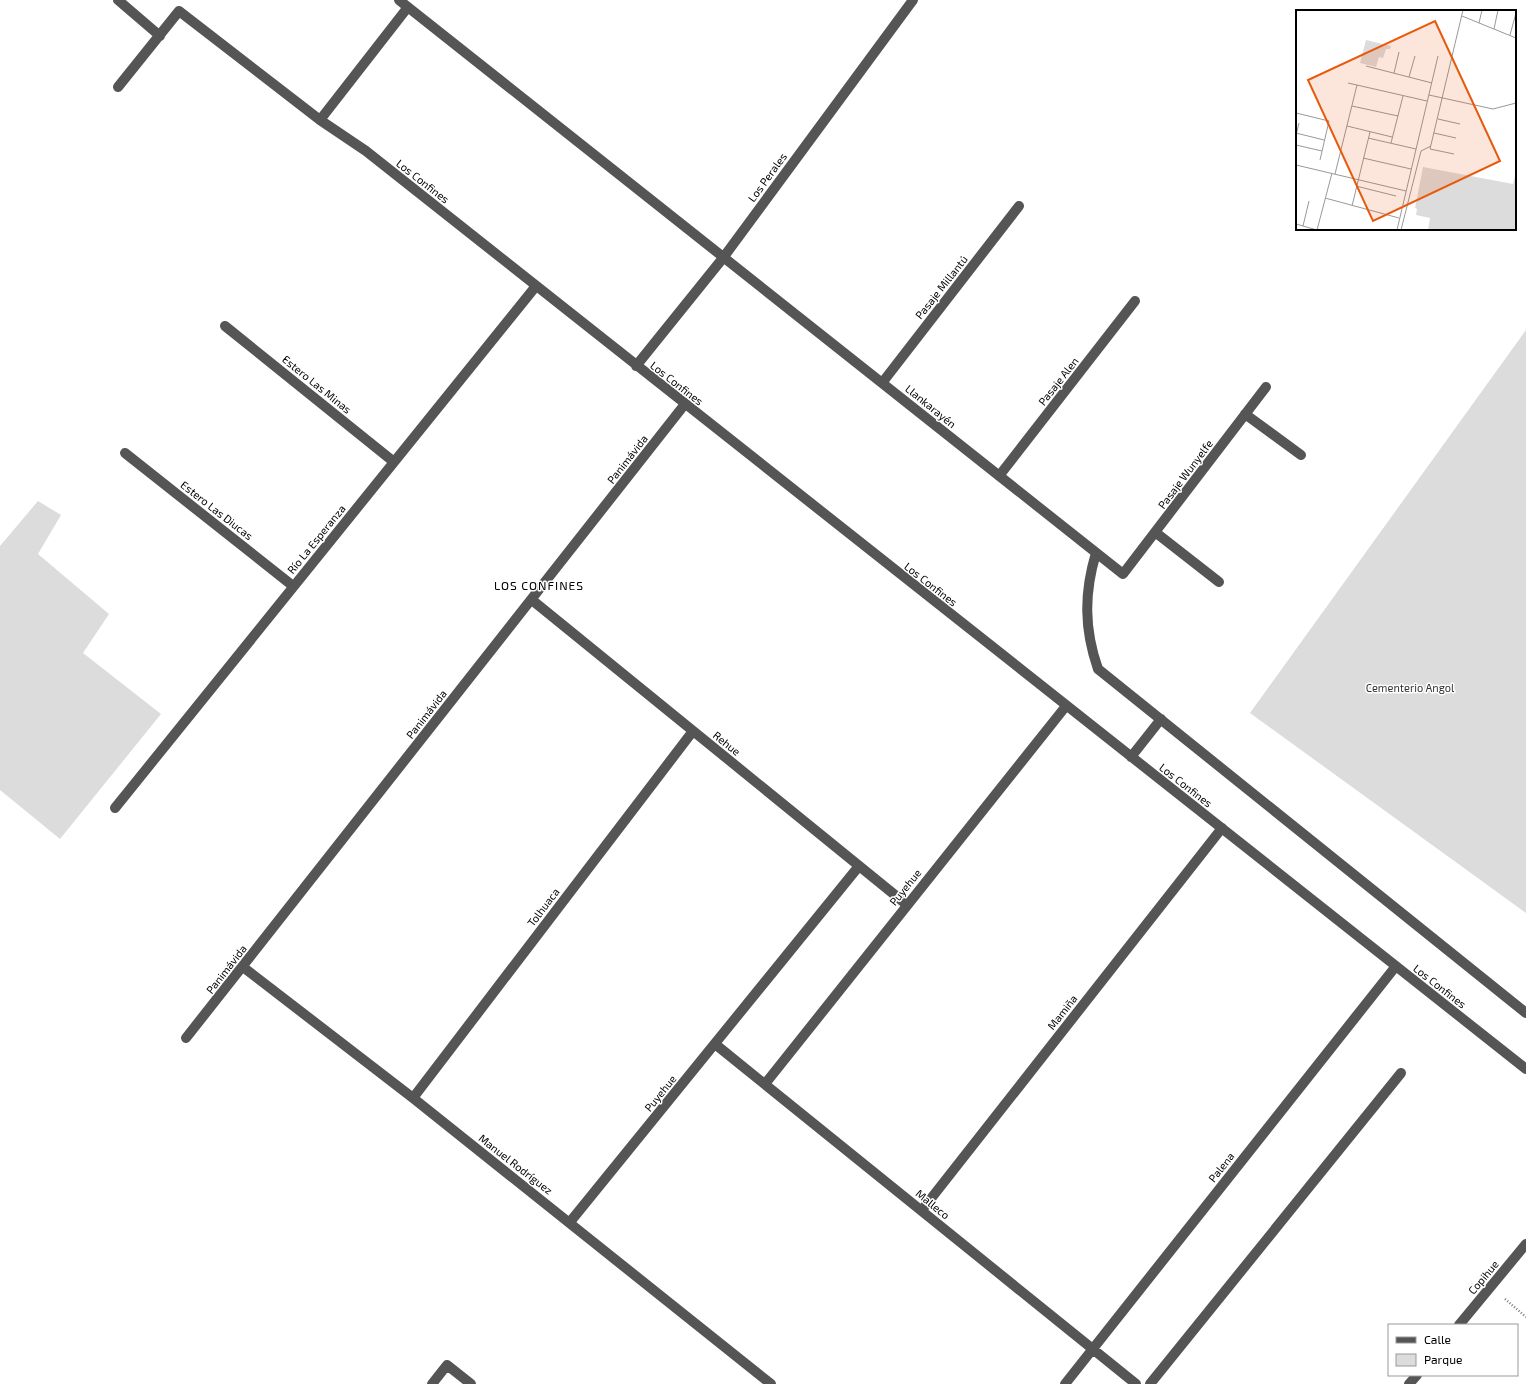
<svg xmlns="http://www.w3.org/2000/svg" width="1526" height="1384" font-family="'Exo 2',sans-serif">
<rect width="100%" height="100%" fill="#fff"/>
<path fill="#dcdcdc" d="M1526,330V913L1250,713Z
M38,501L61,515L38,554L109,614L83,653L161,714L60,839L0,790V546Z"/>
<g fill="none" stroke-linecap="round" stroke-linejoin="round">
<path stroke="#777" stroke-width="2.5" stroke-dasharray="1 2" stroke-linecap="butt" d="M1505,1299L1526,1317"/>
<path stroke="#555" stroke-width="10" d="M118,0L160,36
M399,0L1123,574L1266,387
M118,87L179,11L320,120L408,7
M320,120L366,151L1526,1069
M225,326L394,462
M636,366L723,258L913,0
M882,383L1019,206
M1245,414L1301,455
M125,453L293,586
M999,476L1135,301
M1155,532L1219,582
M1096,553C1084,593 1084,629 1098,669L1526,1013
M532,600L906,904
M1131,757L1161,719
M115,808L536,286
M243,967L413,1098L771,1384
M186,1038L685,404
M715,1044L1136,1384
M765,1084L1066,706
M413,1098L693,731
M922,1210L1222,828
M570,1222L859,866
M1459,1325L1526,1244
M432,1384L447,1365L471,1384
M1065,1384L1396,966
M1150,1384L1401,1073
M1409,1384L1417,1375"/>
</g>
<g text-anchor="middle" dominant-baseline="central" stroke-width="3" stroke-linejoin="round" paint-order="stroke">
<g font-size="11" fill="#000" stroke="#fff">
<text transform="translate(767 177) rotate(-54)">Los Perales</text>
<text transform="translate(423 181) rotate(38)">Los Confines</text>
<text transform="translate(941 287) rotate(-52)">Pasaje Millantú</text>
<text transform="translate(1058 381) rotate(-52)">Pasaje Alen</text>
<text transform="translate(677 383) rotate(38)">Los Confines</text>
<text transform="translate(317 384) rotate(39)">Estero Las Minas</text>
<text transform="translate(931 406) rotate(39)">Llankarayén</text>
<text transform="translate(627 459) rotate(-52)">Panimávida</text>
<text transform="translate(1185 474) rotate(-53)">Pasaje Wunyelfe</text>
<text transform="translate(217 510) rotate(38)">Estero Las Diucas</text>
<text transform="translate(316 539) rotate(-51)">Río La Esperanza</text>
<text transform="translate(931 584) rotate(38)">Los Confines</text>
<text transform="translate(426 714) rotate(-52)">Panimávida</text>
<text transform="translate(727 743) rotate(39)">Rehue</text>
<text transform="translate(1186 785) rotate(38)">Los Confines</text>
<text transform="translate(905 887) rotate(-51)">Puyehue</text>
<text transform="translate(543 907) rotate(-53)">Tolhuaca</text>
<text transform="translate(226 969) rotate(-52)">Panimávida</text>
<text transform="translate(1440 986) rotate(38)">Los Confines</text>
<text transform="translate(1062 1012) rotate(-52)">Mamiña</text>
<text transform="translate(660 1093) rotate(-51)">Puyehue</text>
<text transform="translate(516 1164) rotate(38)">Manuel Rodríguez</text>
<text transform="translate(1221 1167) rotate(-52)">Palena</text>
<text transform="translate(933 1204) rotate(39)">Malleco</text>
<text transform="translate(1483 1277) rotate(-50)">Copihue</text>
</g>
<g font-size="11" fill="#333" stroke="#fff">
<text x="1410" y="687">Cementerio Angol</text>
</g>
<g font-size="12" letter-spacing="1" fill="#000" stroke="#fff">
<text x="539" y="585">LOS CONFINES</text>
</g>
</g>
<g transform="translate(1296 10)">
<rect width="220" height="220" fill="#fff"/>
<path d="M70,30L95,36L94,39H90L87,48L83,47L80,57L64,53ZM127,157L217,174L220,162V220H132L134,208L120,205L121,199L119,198Z" fill="#dcdcdc"/>
<path fill="none" stroke="#999" stroke-width="1" d="M166,6L220,28M183,13L186,0M198,19L202,0M214,25L220,3M70,56L136,73M98,63L103,42M113,67L119,46M52,73L131,91M133,85L197,99L220,93M56,96L102,106M0,103L33,111L24,150M142,109L164,114M51,116L96,127M0,123L28,130M138,123L160,128M0,125L3,113M72,128L120,139M95,133L107,86M0,135L26,141M158,144L134,139L167,0M67,148L115,159M0,155L110,181M39,164L61,75M60,176L100,186M29,188L103,208M56,196L74,122M0,214L21,220M7,216L13,191M21,220L36,163M101,220L142,46M105,220L125,141L135,136"/>
<path fill="#e8590c" fill-opacity="0.15" stroke="#e8590c" stroke-width="2" d="M139,11L204,151L77,211L12,70Z"/>
<rect width="220" height="220" fill="none" stroke="#000" stroke-width="2"/>
</g>
<rect x="1388" y="1324" width="130" height="52" fill="#ffffff" stroke="#999999"/>
<rect x="1396" y="1337" width="20" height="6" fill="#555555" stroke="#999999"/>
<text x="1424" y="1344" font-size="12" fill="#000000">Calle</text>
<rect x="1396" y="1354" width="20" height="12" fill="#dcdcdc" stroke="#999999"/>
<text x="1424" y="1364" font-size="12" fill="#000000">Parque</text>
</svg>
